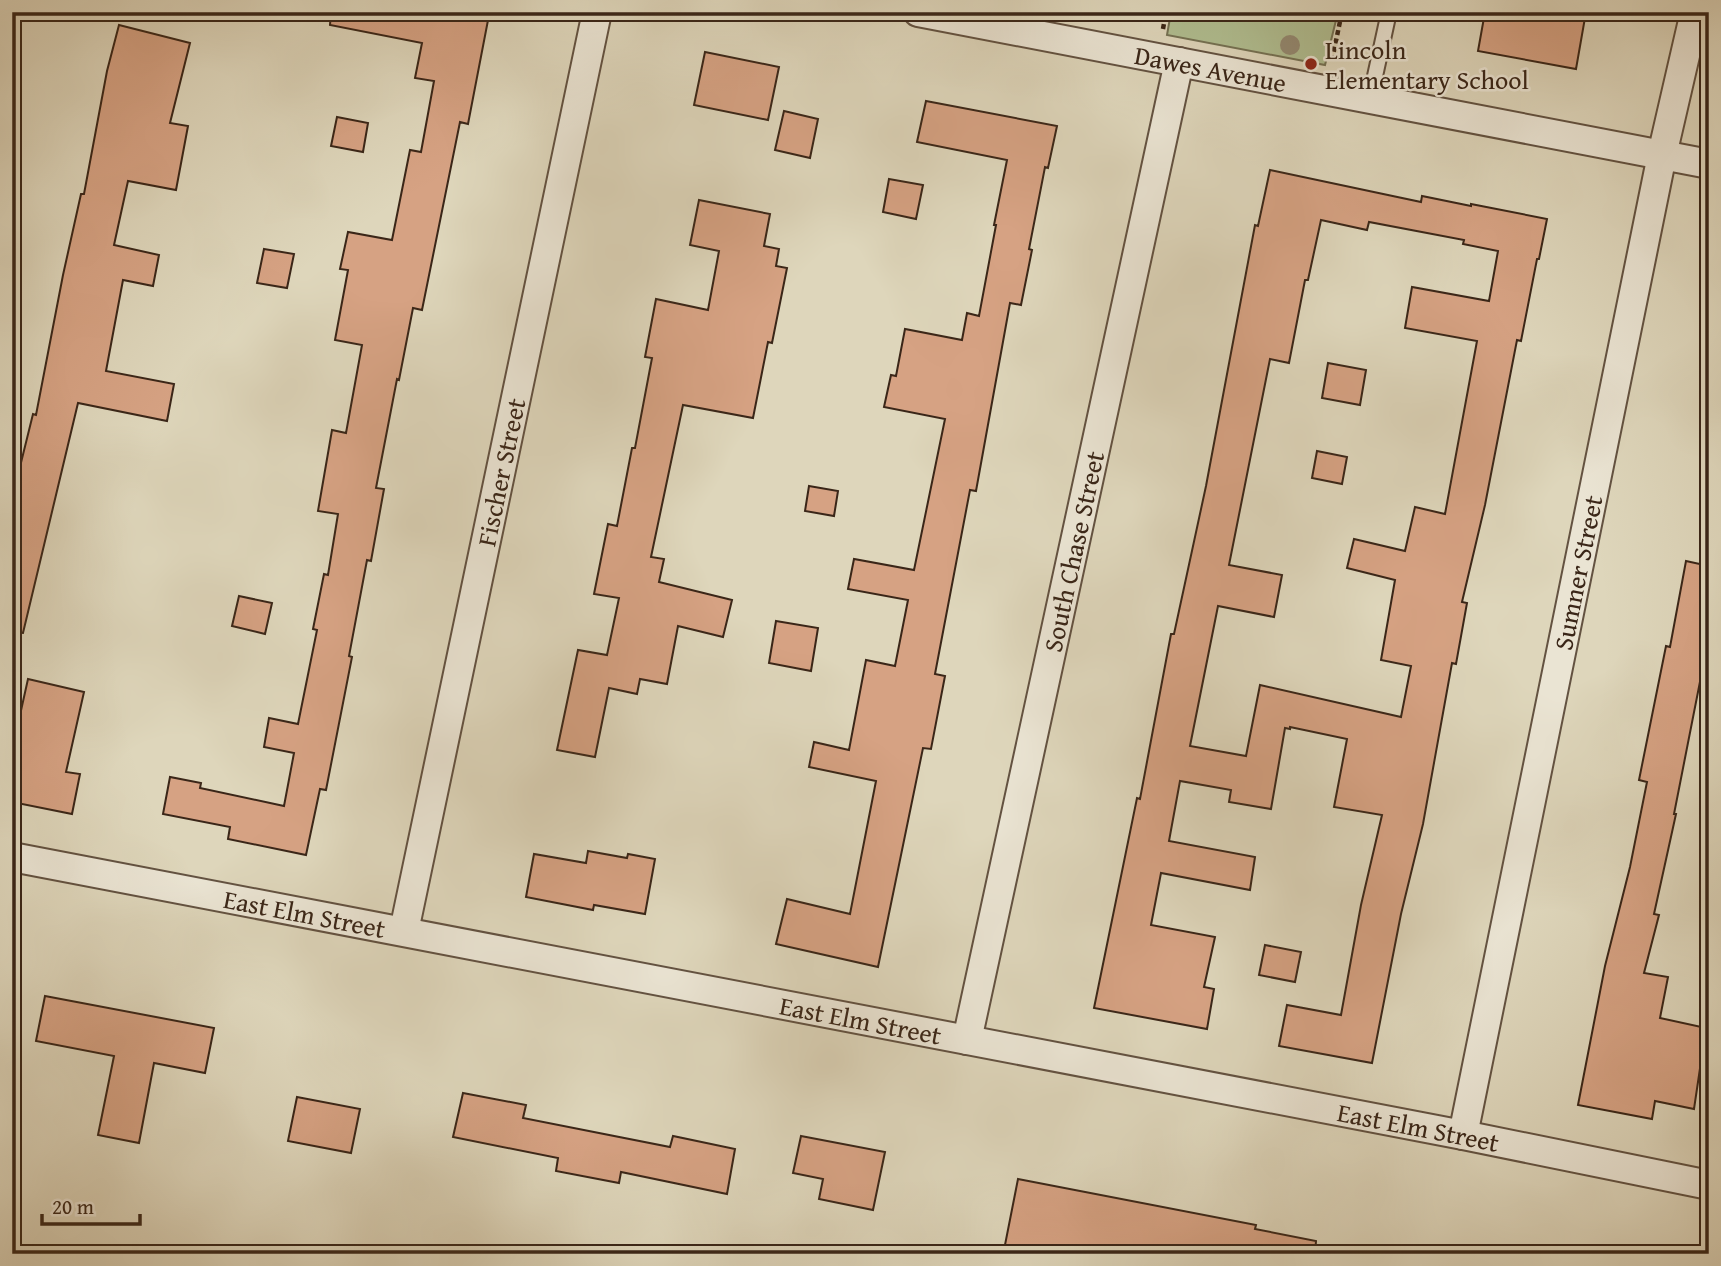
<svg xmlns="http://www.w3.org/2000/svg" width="1721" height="1266" font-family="'Gentium Book Plus',serif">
<rect width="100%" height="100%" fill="#ded6bb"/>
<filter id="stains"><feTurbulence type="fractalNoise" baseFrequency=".00286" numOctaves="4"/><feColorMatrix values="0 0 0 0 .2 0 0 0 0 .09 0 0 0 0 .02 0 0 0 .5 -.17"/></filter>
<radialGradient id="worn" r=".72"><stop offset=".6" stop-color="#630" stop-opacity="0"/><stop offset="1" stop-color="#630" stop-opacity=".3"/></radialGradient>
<path fill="#b0be91" stroke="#757254" stroke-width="2" d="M1171,12H1338L1325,65L1167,35Z"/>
<path fill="#d6a283" stroke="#3a2618" stroke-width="2" fill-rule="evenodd" d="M331,12H476L489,15L468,124L460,122L422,310L413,308L399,380L397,379L376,488L384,489L371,561L367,560L349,656L352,657L326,790L320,789L306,855L228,839L230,827L163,814L170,777L201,783L200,788L284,806L294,753L264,747L269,718L298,724L317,630L313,629L324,574L328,575L338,514L318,511L332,430L346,433L362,345L335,340L348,270L340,269L348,232L392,240L410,150L421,152L434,81L415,78L422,43L330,25Z
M1485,12H1586L1576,69L1478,51Z
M119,25L190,43L170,123L188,126L176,190L128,181L114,245L159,255L153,286L123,280L106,371L174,384L167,421L78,403L23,633L12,632V521L20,488L15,487L33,414L36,415L63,275L81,194H84L107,71Z
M705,52L779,67L768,120L694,105Z
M926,101L1057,126L1048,168L1045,167L1029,249L1032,250L1021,305L1010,303L976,491L970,490L935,674L945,676L931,749L923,748L878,967L776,944L787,899L850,914L876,781L809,767L814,742L849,750L866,660L895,666L908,600L848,589L854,559L914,570L945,419L884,407L891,375L896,376L905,329L962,340L967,313L979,316L996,225H994L1007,160L917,142Z
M784,111L818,119L810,158L775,150Z
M337,117L368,123L363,152L331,146Z
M1270,170L1421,202L1422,196L1471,206V204L1547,219L1539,259H1537L1521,341L1517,340L1485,505L1462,602L1467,603L1456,664L1452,663L1423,824L1401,914L1372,1063L1279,1046L1287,1005L1341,1015L1361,905L1382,815L1334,807L1347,739L1290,727V729L1285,728L1271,809L1229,802L1231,790L1180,781L1169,841L1255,857L1250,890L1161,873L1151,925L1215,937L1204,987L1214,989L1207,1029L1094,1008L1137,798L1140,799L1171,634H1174L1206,486L1255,225L1258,226ZM1321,220L1367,230L1369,222L1464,240L1463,244L1498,251L1489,301L1412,287L1405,328L1477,341L1445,514L1415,507L1405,551L1354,539L1347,568L1395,580L1381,660L1411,666L1401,717L1260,685L1246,756L1190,746L1218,606L1274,617L1282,575L1229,565L1270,359L1289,363L1305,280H1308Z
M889,179L923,185L916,219L883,212Z
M699,200L770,214L764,246L779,249L776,266L787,268L772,343L768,342L753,418L683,405L651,557L664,559L659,582L732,600L723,637L678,626L667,684L640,679L637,694L609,688L595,757L557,750L578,650L607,655L619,598L594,594L608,524L617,526L632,448H635L652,358L645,357L656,299L708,310L719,251L690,245Z
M264,249L294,254L287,288L257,283Z
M1328,363L1366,370L1360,405L1322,398Z
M1317,451L1347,457L1342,484L1312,478Z
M809,486L838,491L834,516L805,511Z
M1686,561L1709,566V636L1674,814H1676L1654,914L1659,915L1644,973L1668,977L1660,1018L1706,1028L1694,1109L1655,1101L1652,1119L1578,1105L1605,966L1630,867L1647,782L1639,780L1666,646L1670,647Z
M239,596L272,603L265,634L232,626Z
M776,621L818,628L811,671L769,663Z
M28,679L84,692L66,772L80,774L72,814L12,802V751Z
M588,851L627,858L628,854L655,859L645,914L594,905L593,910L526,897L534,854L586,863Z
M1265,945L1301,952L1295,982L1259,975Z
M45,996L214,1028L205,1073L154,1063L139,1143L98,1135L114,1056L36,1041Z
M463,1093L526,1105L523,1118L670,1147L673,1136L735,1149L727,1194L621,1172L619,1183L556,1171L558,1158L453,1137Z
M297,1097L360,1109L351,1153L288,1141Z
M801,1136L885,1152L873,1210L819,1199L823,1179L793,1173Z
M1018,1179L1256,1225L1255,1229L1316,1241L1315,1254H1025L1004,1250Z"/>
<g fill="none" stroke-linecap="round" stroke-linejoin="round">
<g stroke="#635241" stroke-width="18">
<path id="lane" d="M1370,99L1389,12"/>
</g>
<g stroke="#635241" stroke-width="32">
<g id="street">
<path id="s1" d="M918,12L1709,164"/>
<path id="s2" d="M12,857L1463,1135L1709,1185"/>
<path id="s3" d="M404,931L597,12"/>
<path id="s4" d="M967,1040L1179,62"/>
<path id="s5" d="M1463,1135L1662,155L1695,12"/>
</g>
</g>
<path stroke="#3a2618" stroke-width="4.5" stroke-dasharray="5 3.5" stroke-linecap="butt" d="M1163,29L1166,12
M1332,60L1342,12"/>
<use href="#lane" stroke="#eae4d3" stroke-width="14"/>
<use href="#street" stroke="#eae4d3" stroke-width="28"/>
</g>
<circle fill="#948a72" cx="1290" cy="45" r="10"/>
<circle fill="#8f2418" stroke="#eae4d3" stroke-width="2.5" cx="1311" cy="64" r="7"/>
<g text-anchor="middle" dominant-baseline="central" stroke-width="5" stroke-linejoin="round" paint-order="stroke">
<g font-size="26" fill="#3a2618" stroke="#eae4d3" text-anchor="start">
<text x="1325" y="49">Lincoln<tspan x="1325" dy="30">Elementary School</tspan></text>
</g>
<g font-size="26" fill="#3a2618" stroke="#eae4d3">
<text stroke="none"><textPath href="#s1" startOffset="298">Dawes Avenue</textPath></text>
<text stroke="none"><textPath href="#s3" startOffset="469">Fischer Street</textPath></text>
<text stroke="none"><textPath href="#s4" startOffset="500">South Chase Street</textPath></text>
<text stroke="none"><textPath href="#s5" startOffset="574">Sumner Street</textPath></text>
<text stroke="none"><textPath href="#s2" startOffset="298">East Elm Street</textPath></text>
<text stroke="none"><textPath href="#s2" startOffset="864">East Elm Street</textPath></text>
<text stroke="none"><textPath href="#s2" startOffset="1432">East Elm Street</textPath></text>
</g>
</g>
<rect width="1721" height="1266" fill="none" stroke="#ded6bb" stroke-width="42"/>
<rect x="14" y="14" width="1693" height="1238" fill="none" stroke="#3a2618" stroke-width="3.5"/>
<rect x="21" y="21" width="1679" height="1224" fill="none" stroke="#3a2618" stroke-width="2"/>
<path d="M42 1214v10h98v-10" fill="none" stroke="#3a2618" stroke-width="3.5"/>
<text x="52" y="1214" font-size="21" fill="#3a2618" stroke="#eae4d3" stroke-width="5" paint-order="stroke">20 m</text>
<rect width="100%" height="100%" filter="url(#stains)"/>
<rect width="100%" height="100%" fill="url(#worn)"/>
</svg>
